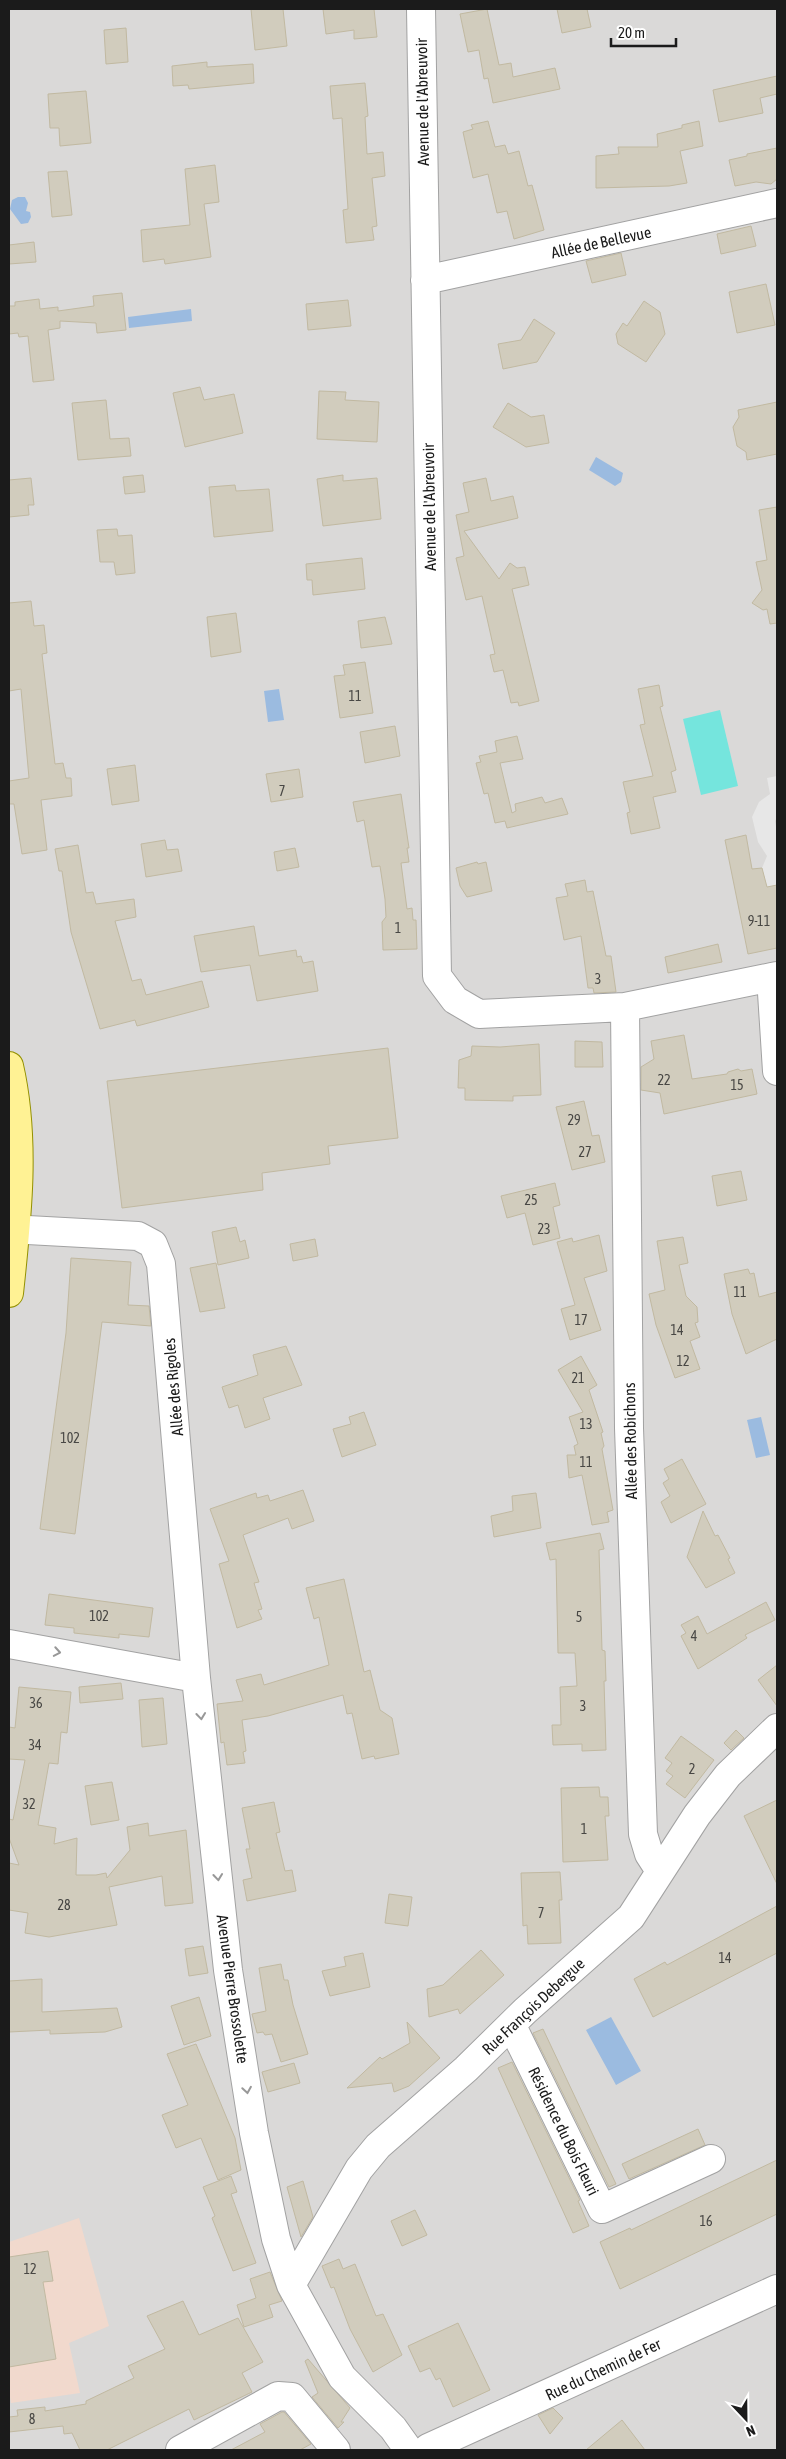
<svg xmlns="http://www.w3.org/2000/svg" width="786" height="2459" font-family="'Asap Condensed',sans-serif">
<rect width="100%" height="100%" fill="#eeeee0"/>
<path fill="#dad9d8" d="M9,9H777V2450H9Z"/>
<path fill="#f1d9cd" d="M79,2218L109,2326L69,2343L80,2393L11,2403L9,2391V2242Z"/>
<path fill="#75e5dd" d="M720,710L738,786L701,795L683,719Z"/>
<path fill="#e7e7e7" d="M777,776V817L775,821L777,833V885L767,887L762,868L767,856L758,842L752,817L759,802L770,794L767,778Z"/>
<path fill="#9bbbe0" d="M18,197H25L28,203L26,211L30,212L31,217L28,223L21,224L10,209L12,200Z
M191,309L192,321L129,328L128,317Z
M596,457L623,473L621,482L615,486L589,470Z
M279,689L284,720L268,722L264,691Z
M761,1417L770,1455L756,1458L747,1420Z
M611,2017L641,2071L616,2085L586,2030Z"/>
<path fill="#d1ccbd" stroke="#c1b9a1" d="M251,9H283L287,46L255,50Z
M323,9H374L377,37L354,39V30L326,34Z
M487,9L499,65L511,63L513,77L555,68L560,89L493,103L488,78L484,79L479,50L468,52L460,14Z
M557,9H587L591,27L562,33Z
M126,28L128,62L106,64L104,30Z
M207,62V67L253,64L254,83L189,89L188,85L173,86L172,66Z
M777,76V94L760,98L763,113L719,122L713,90Z
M365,83L368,116L365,117L367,154L383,152L385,176L372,178L377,226L372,227L374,240L346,243L343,210L348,209L342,118L333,119L330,86Z
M86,91L91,143L60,146L59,128H50L48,94Z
M488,121L495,147L505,145L508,154L519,151L528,186L532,185L544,230L514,239L507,211L497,213L488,174L473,178L463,132L473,129L471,125Z
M699,121L703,146L680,151L687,183L669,186L596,188V156L619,154L618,147H658L657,134L682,128V125Z
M777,148V179L771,184L756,182L735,186L729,160L747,156V154Z
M215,165L219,202L204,204L211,257L165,264L164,259L143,262L141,230L190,225L185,169Z
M67,171L72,215L52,217L48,172Z
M751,226L756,246L721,254L717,234Z
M34,242L36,262L9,264V245Z
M621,253L626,275L592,283L586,261Z
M766,284L775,325L737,333L729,292Z
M122,293L126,330L97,333L96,323L60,321V328L48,330L54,380L33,382L28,336L19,337L18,333L9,334V306H15V302L39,299L40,309L58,307V311L94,306L93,296Z
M348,300L351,326L308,330L306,304Z
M644,301L660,312L665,334L646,362L618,344L616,334L623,323L627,326Z
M534,319L555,333L537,362L503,369L498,344L521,340Z
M200,387L204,400L234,394L243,433L185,447L173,393Z
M319,391L346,392L345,400L379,402L377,442L317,439Z
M106,400L110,439L129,438L131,456L78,460L72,403Z
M777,402V454L747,460L746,452L737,446L733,427L739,417L738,410Z
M508,403L531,417L544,415L549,443L526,447L493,427Z
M143,475L145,492L125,494L123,477Z
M343,475V481L377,478L381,519L323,526L317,479Z
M31,478L34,505H28L29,515L9,517V480Z
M486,478L491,501L513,496L518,518L464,531L499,579L510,563L517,568L525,567L529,585L512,589L539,701L519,706L518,702L511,703L503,670L494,672L490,655L495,654L482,596L466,600L456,558L464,556L456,515L469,512L463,483Z
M235,485L236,491L269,489L273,531L214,537L209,487Z
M777,507V623L770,624L767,609L763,610L752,603L762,590L756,562L767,560L759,510Z
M117,529L118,536L132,535L135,573L116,575L114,562H100L97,530Z
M362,558L365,589L313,595L312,580H307L306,564Z
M31,601L34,626L44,625L47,653L42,654L55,764L63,763L66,778H71L72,796L41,800L47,850L22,854L14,804H9V781L29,778L21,689L9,691V603Z
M236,613L241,652L211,657L207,617Z
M385,617L392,644L361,648L358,621Z
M365,662L373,713L340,718L334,676L345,675L343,665Z
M659,685L663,706L660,707L676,770L671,772L676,792L653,797L660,828L631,834L627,813L630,812L623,782L653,776L640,725L645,724L638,689Z
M395,726L400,756L365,763L360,732Z
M517,736L523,759L500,763L512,813L516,811L515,804L542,797L545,803L562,798L568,814L507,828L505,821L495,823L488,793L484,794L476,763L481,762L479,756L497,752L495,741Z
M135,765L139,801L112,805L107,769Z
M299,769L303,797L271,802L266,774Z
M401,794L409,848H407L409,862L401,863L407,909L412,908L413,920H416L417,949L383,950L382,922L386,917L385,899L380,866L372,867L364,820L357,822L353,802Z
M746,835L752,869L762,868L767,887L777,885V948L748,954L725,840Z
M165,840L167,850L178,849L182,871L146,877L141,844Z
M78,845L86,893L93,892L96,904L134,899L136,917L115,921L132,981L141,979L146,995L202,981L209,1007L137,1026L135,1020L100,1029L71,932L62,871H59L55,849Z
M295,848L299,867L277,871L274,852Z
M477,862L478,864L486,862L492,891L467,897L460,886L456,868Z
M585,880L587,892L593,891L606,956H611L616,992L594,993L593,988H588L581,936L564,940L556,898L568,896L565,884Z
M254,926L259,956L296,950L297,957L301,956L303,963L313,961L318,991L257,1001L250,965L201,972L194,936Z
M718,944L722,962L668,973L665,957Z
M684,1035L692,1079L727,1074L728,1072L738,1069L741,1071L752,1069L757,1094L664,1114L660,1093L641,1090V1067L654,1059L651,1041Z
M575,1041L602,1042L603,1067H575Z
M539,1044L541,1095L513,1096V1101L465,1100V1088H458L459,1060L471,1056L472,1046L500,1047Z
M388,1048L398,1138L328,1146L330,1164L262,1173L263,1190L122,1208L107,1081Z
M584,1101L592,1136L599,1135L605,1162L572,1170L556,1107Z
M741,1171L747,1200L717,1206L712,1176Z
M555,1183L560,1205L553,1207L560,1238L533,1245L525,1213L507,1218L501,1196Z
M236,1227L240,1242L245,1240L249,1258L218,1265L212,1232Z
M599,1235L607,1271L584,1278L601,1330L570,1340L561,1309L575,1305L557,1242L572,1238L573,1242Z
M683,1237L688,1263L679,1265L686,1296L697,1307L698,1322L695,1323L700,1337L690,1341L700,1369L675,1378L656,1325L649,1294L665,1290L657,1241Z
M315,1239L318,1256L293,1261L290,1244Z
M71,1258L131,1262L128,1305L149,1306L151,1326L102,1322L75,1534L40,1529L66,1333Z
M216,1263L225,1308L200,1312L190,1268Z
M748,1269L750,1274L754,1273L759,1297L777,1292V1339L746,1354L732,1314L724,1274Z
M286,1346L302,1385L263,1398L270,1419L245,1428L238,1405L229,1408L222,1387L258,1375L253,1355Z
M581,1356L597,1385L589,1390L603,1432L601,1433L604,1446L602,1449L613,1510L607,1512L609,1522L592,1525L582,1475L569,1478L567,1455H576L574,1446L578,1444L569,1417L583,1412L558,1370Z
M364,1412L376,1445L342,1457L333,1429L351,1424L349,1417Z
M682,1459L706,1504L671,1523L661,1502L670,1496L663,1483L669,1479L664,1469Z
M303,1490L314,1521L292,1529L288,1518L243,1535L259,1582L254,1583L262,1609L258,1610L262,1619L237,1628L219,1564L229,1561L210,1509L256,1493L257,1498L268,1495L270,1501Z
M536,1493L541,1528L494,1537L491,1516L513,1511L512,1496Z
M703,1511L715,1536L718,1535L730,1558L728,1559L735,1573L706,1588L687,1557Z
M600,1533L604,1549L599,1550L602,1650L605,1651L606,1681H604L606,1750L582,1751V1744L553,1745L552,1725H561L560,1687L577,1686L575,1653H558L556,1559L550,1560L546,1543Z
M344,1579L364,1672L370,1670L380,1710L392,1718L399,1754L375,1759L374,1756L362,1759L352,1713L347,1714L343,1695L268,1716L242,1720L246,1751L243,1752L245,1763L227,1765L224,1742L221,1743L217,1704L243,1701L236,1680L261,1674L264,1685L329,1665L319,1617L314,1619L306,1588Z
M49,1594L153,1608L149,1637L119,1634V1638L74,1633V1628L45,1625Z
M766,1602L775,1620L745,1635L747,1638L698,1669L681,1636L686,1633L681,1625L698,1616L707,1634Z
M777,1665V1706L758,1680Z
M121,1683L123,1699L80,1703L79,1687Z
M19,1687L71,1692L67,1733L61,1732L58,1764L49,1763L38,1825L56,1828L54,1844L77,1838L76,1875H96L106,1873L107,1878L130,1850L127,1827L148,1823L149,1836L186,1830L193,1903L165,1906L162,1876L109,1887L117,1925L49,1937L25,1933L28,1913L9,1910V1863L19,1865L9,1838V1819L13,1820L25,1760L9,1759V1727L15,1728Z
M163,1698L167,1744L142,1747L139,1700Z
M736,1730L744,1738L731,1750L724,1743Z
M681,1736L714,1760L685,1798L666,1784L673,1776L666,1771L672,1763L665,1758Z
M112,1782L119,1820L91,1825L85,1786Z
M599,1787L600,1797H608L609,1816H605L608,1860L563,1862L561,1788Z
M777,1800V1884L744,1816Z
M274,1802L280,1832L276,1833L285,1871L292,1870L296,1891L247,1901L243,1880L252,1878L246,1849H250L242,1808Z
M560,1872L562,1900H559L561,1943L528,1944L527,1925L523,1926L521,1873Z
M389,1894L412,1897L408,1926L385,1923Z
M777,1906V1953L653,2017L634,1979L665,1962L667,1965Z
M203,1946L208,1973L189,1976L185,1949Z
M481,1950L504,1975L460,2014L458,2009L429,2017L427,1989L443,1985Z
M363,1953L370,1987L330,1996L322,1971L346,1966L344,1957Z
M281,1964L284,1980H288L293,2005L308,2054L281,2062L272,2034L265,2035L263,2032L257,2033L252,2014L266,2011L259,1968Z
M42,1979V2012L117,2008L122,2027L105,2032L50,2034V2030L9,2032V1981Z
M199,1997L211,2036L184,2045L171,2006Z
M407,2022L440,2058L409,2086L394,2092L392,2083L347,2088L380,2057L382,2059L410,2043Z
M543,2029L616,2184L609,2187L533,2033Z
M196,2044L235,2138L241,2170L218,2180L201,2138L176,2148L162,2115L188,2105L167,2054Z
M512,2062L580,2200L578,2201L589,2226L573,2233L498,2068Z
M294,2063L300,2083L268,2092L262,2072Z
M698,2129L705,2145L629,2179L622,2164Z
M777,2160V2214L620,2289L600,2242L630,2228L631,2230Z
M231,2176L237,2192L231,2194L256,2263L233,2271L212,2218L215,2216L203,2187Z
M303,2181L313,2217L301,2237L287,2187Z
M415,2210L427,2235L402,2246L391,2221Z
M48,2251L53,2281L43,2282L56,2359L9,2367V2257Z
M339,2259L343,2269L355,2264L376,2316L383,2314L402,2355L373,2372L350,2329L334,2287L331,2288L322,2266Z
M270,2272L282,2301L269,2305L273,2317L244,2327L237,2305L256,2298L250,2279Z
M183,2301L199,2335L238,2318L263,2362L242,2373L252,2392L194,2420L189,2409L107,2450H80L72,2433L64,2434L63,2426L9,2432V2417L18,2416L17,2410L45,2407V2411L86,2404V2401L134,2378L128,2366L165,2349L147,2316Z
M458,2323L490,2390L453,2407L440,2378L436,2380L430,2368L420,2372L408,2346Z
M308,2359L350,2408L341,2422H344L338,2428L312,2397L318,2393L305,2361Z
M553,2408L563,2418L550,2434L538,2415Z
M282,2412H284L311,2444L300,2450H231L265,2432L260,2424Z
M622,2420L645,2450H586Z"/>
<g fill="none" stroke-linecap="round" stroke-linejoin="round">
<g stroke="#a2a2a2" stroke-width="30">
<path id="minor" d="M421,9L437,976L455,1000L479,1014L625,1007L777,976
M425,280L777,203
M771,977L777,1071
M625,1007L629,1428L643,1834L649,1854L660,1871
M9,1229L138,1236L153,1244L161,1264L196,1678
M9,1644L196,1678L228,1970L254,2133L276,2239L291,2285L342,2377L393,2428L408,2449
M512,2026L602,2209L711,2159
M291,2285L359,2169L378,2146L466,2069L525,2011L631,1917L697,1815L728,1775L777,1728
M428,2448L777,2289
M180,2450L278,2396L292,2397L336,2450"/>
</g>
<g stroke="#939000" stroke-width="30">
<path id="major" d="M9,1066C26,1140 17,1219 9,1293"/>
</g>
<use href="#minor" stroke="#fff" stroke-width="28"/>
<use href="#major" stroke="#fff294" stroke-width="28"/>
</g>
<defs><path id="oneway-chevron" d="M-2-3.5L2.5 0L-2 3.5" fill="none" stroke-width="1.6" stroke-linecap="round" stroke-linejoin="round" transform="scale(1.25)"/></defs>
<g stroke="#989898">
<use href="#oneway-chevron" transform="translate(57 1652) rotate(10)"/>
<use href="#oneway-chevron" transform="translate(201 1716) rotate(84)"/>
<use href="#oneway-chevron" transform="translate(218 1877) rotate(84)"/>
<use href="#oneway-chevron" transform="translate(247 2090) rotate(81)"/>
</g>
<g text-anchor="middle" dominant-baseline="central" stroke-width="4.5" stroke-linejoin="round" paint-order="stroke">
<g font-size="14" fill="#484744">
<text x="355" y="696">11</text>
<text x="282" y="791">7</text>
<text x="759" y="921">9-11</text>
<text x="398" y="928">1</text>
<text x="598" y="979">3</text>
<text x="664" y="1080">22</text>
<text x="737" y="1085">15</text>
<text x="574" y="1120">29</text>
<text x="585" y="1152">27</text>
<text x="531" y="1200">25</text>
<text x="544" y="1229">23</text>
<text x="740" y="1292">11</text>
<text x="581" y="1320">17</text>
<text x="677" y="1330">14</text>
<text x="683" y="1361">12</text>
<text x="578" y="1378">21</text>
<text x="586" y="1424">13</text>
<text x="70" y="1438">102</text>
<text x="586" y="1462">11</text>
<text x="99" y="1616">102</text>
<text x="579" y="1617">5</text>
<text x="694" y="1636">4</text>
<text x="36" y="1703">36</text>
<text x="583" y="1706">3</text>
<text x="35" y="1745">34</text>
<text x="692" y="1769">2</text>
<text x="29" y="1804">32</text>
<text x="584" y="1829">1</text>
<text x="64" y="1905">28</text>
<text x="541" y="1913">7</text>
<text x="725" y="1958">14</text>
<text x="706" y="2221">16</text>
<text x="30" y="2269">12</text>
<text x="32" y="2419">8</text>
</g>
<g font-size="16" fill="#1b1b1b" stroke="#fff">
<text transform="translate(422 102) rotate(-91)">Avenue de l'Abreuvoir</text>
<text transform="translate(601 242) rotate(-12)">Allée de Bellevue</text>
<text transform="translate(429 507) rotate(-91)">Avenue de l'Abreuvoir</text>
<text transform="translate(173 1387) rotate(-95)">Allée des Rigoles</text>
<text transform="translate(630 1441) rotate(-91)">Allée des Robichons</text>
<text transform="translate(233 1989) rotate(82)">Avenue Pierre Brossolette</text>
<text transform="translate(533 2006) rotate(-43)">Rue François Debergue</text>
<text transform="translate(564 2131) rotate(64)">Résidence du Bois Fleuri</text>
<text transform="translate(603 2369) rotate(-25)">Rue du Chemin de Fer</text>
</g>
</g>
<rect width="786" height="2459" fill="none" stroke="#1b1b1b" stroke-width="20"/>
<g transform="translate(746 2419) rotate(158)" stroke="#ffffff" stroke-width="4" paint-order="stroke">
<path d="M0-4L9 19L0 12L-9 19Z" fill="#1b1b1b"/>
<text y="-8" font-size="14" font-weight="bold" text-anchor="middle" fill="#1b1b1b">N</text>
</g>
<path d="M611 38v8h65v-8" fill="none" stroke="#1b1b1b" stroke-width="2.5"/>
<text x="618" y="38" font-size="15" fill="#1b1b1b" stroke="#ffffff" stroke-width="4" paint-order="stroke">20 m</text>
</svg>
